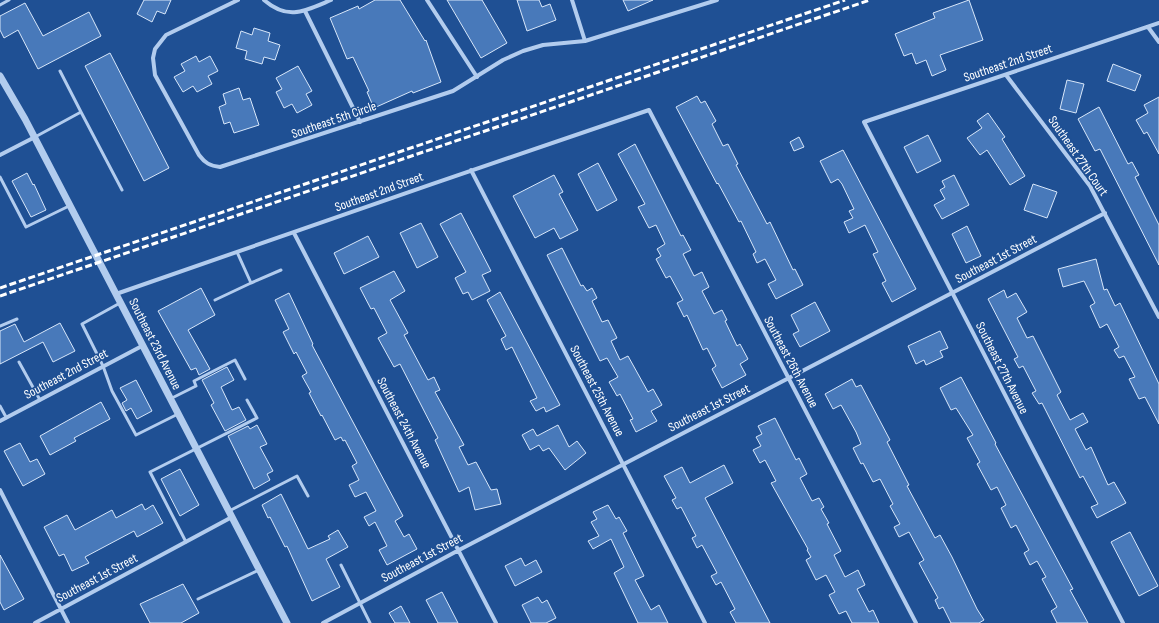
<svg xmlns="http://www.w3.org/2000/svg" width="1159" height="623" font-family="'Sofia Sans Condensed',sans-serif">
<rect width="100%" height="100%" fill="#1f5094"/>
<path fill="#4879ba" stroke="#d8e7fa" d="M144,0H171L165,14L157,11L152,22L137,14Z
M375,0H400L425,41L426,40L441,82L413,93L412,91L374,108L367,92L369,91L353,57L347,59L330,18L358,6L359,9Z
M447,0H482L507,43L481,58Z
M517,0H539L542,7L550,4L556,20L527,31Z
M623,0H653L628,11Z
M969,0L983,40L940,55L946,70L932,76L926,60L916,64L912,53L904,56L895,34L935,18L933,13Z
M25,3L43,36L89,12L101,36L38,69L18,30L4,38L0,30V16Z
M254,28L270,33L268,41L280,45L275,60L264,57L262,64L245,59L247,51L236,48L241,31L252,35Z
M110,53L169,168L144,181L85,66Z
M196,56L199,62L210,56L218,71L208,76L212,84L197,92L193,86L183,92L174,77L185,71L181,64Z
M1113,64L1141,75L1135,91L1107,81Z
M298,66L312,91L306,94L312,105L297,113L292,104L284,108L276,92L282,89L276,78Z
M1067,80L1084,84L1076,113L1060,109Z
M239,88L243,100L250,98L259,125L234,133L230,122L224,124L219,107L226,104L223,94Z
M697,96L701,103L705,101L716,121L712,124L723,146L728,144L738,164L736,165L767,224L770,222L793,270L795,269L803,285L776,299L768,284L776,280L765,259L757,263L753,254L756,252L741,221L739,222L718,183L717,184L676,107Z
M1159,97V154L1147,132L1144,134L1136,120L1148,113L1144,105Z
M1099,107L1128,164L1132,162L1139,175L1135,177L1159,225V265L1100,149L1095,151L1078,119Z
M988,113L1005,137L1002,139L1025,176L1010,185L987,150L980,155L967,138L982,128L977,121Z
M928,135L941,161L917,173L904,147Z
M799,137L804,147L794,151L790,142Z
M635,144L681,236L683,235L691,250L683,254L694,276L702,272L709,287L702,291L714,314L722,310L727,320L725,321L737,346L740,344L748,359L740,364L746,375L722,388L712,369L716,366L707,348L703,350L687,315L684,317L677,303L683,300L670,276L666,278L656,259L661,256L657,249L665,244L656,225L649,228L638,207L645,204L618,154Z
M843,150L916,289L892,302L882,283L886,281L873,254L878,252L865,225L849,233L844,222L853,218L849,211L854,209L842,184L838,179L831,183L820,161Z
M598,163L617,200L597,211L578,174Z
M27,173L33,185L34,184L46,210L31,217L12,181Z
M554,175L563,192L559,194L578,230L560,239L554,228L535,238L513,196Z
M954,175L969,205L942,219L934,205L945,199L940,190L945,187L942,181Z
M1033,184L1057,192L1047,218L1024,210Z
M461,213L491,271L482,275L490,291L472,300L468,292L463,294L455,278L466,272L440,224Z
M421,223L438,257L417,268L400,233Z
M967,226L981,256L966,263L952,234Z
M368,236L379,257L344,274L334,253Z
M562,248L581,286L583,285L587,291L592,288L597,298L592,301L602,322L608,320L617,338L611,341L620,360L628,356L648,392L653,389L662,405L651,411L657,421L636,432L630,420L633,419L620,394L617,396L609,382L618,377L607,358L600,361L547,255Z
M1096,259L1104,290L1107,289L1115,306L1120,303L1159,384V424L1145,397L1139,399L1129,379L1135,377L1124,356L1119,358L1114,350L1119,347L1107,324L1100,328L1090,306L1095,303L1084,281L1063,287L1058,269Z
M394,271L405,291L390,300L408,333L404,335L428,380L434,377L440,390L435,392L464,445L459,447L468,465L476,462L491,490L497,489L501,504L475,510L469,487L459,492L435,440L438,438L400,364L394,367L378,338L387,333L374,308L371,309L360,288Z
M201,288L215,315L188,330L210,369L199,375L196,368L191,370L158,311Z
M1004,290L1007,298L1016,293L1027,312L1017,318L1027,338L1033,336L1061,392L1057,395L1070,420L1083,413L1088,422L1075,429L1086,450L1091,447L1108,485L1114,482L1126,503L1097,518L1091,507L1098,504L1083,476L1080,478L1042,403L1039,404L1032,393L1036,391L1023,366L1019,368L1014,359L1018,357L988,299Z
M500,292L560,405L546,412L544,407L536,411L530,401L537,398L512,347L506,350L501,339L506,336L487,300Z
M289,293L313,344L312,345L403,516L395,521L404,537L409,534L417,549L387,565L379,550L387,546L375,522L369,526L364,517L376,511L366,492L355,497L349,485L359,480L352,466L357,463L345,440L343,441L341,437L335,440L322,415L321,416L309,393L311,392L302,376L307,373L296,352L294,354L283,332L289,329L275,300Z
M815,302L830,331L800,347L793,334L799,331L791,315Z
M60,323L75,351L53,362L43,342L0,364V331L15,324L24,342Z
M940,331L948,348L940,351L943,357L926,365L924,360L916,364L908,346Z
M227,367L234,380L221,387L232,410L239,407L246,420L225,431L211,405L214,403L202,380Z
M961,377L996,443L995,444L1073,589L1070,590L1088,623H1057L1051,611L1057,607L1042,579L1046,577L1037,561L1030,565L1024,553L1029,550L1016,525L1011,528L1001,508L1006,505L997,487L991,490L977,464L980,462L967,438L973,435L956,408L951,410L940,388Z
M852,379L856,387L861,385L890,440L887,442L909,485L907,486L935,538L940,535L952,557L977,609L984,620L979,623H951L943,607L939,609L935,600L938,598L919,563L924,560L909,532L899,537L894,527L900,524L890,506L893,504L880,479L873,482L863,463L861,464L853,448L861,444L856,432L841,405L833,409L825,394Z
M136,380L152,411L137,419L131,408L126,411L122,403L127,400L120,388Z
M101,402L110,419L74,438L76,441L50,455L40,436Z
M775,418L796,460L799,458L807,474L800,478L812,501L819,498L824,507L821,509L829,523L827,524L841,551L834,555L845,577L858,570L865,585L857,589L869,612L873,610L879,623H852L846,611L839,614L829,595L835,592L826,575L816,580L806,560L811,557L807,550L808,549L771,483L776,481L765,460L760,463L753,450L761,446L756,437L762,434L758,426Z
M257,425L267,444L260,447L273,471L267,474L270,480L254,489L228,436L248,426L250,429Z
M558,425L569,447L577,441L586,453L565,470L549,448L543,451L539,445L530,450L522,435L533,429L537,436Z
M20,443L30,462L37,459L45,474L23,486L4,451Z
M724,465L733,483L705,498L770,623H736L730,612L735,609L721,582L716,585L711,576L717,573L702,545L697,548L692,538L696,536L681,507L677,509L672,500L676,498L664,476L682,467L690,483Z
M180,469L199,505L180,516L161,479Z
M281,494L308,549L330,539L328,536L338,530L348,547L326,559L340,587L312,601L287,546L285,547L270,517L268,518L262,505Z
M142,504L145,510L153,505L163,523L137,537L134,531L85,557L89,563L72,571L64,554L59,556L44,527L67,515L75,530L112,510L116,518Z
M608,505L616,519L619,517L627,531L623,533L644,576L635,580L651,610L659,605L668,623H638L614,573L624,567L611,539L593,549L588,541L599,536L591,522L597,519L593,512Z
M1130,532L1158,586L1139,596L1111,542Z
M0,555L24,599L4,610L0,602Z
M521,558L525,566L536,560L542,572L515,586L505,566Z
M183,584L199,613L181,623H150L140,604Z
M442,592L458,623H438L426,600Z
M538,597L542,603L547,600L556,618L546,623H531L522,605Z
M401,606L410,623H395L389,613Z"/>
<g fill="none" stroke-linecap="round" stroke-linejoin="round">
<path stroke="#b2ccee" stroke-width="3" d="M0,5L9,0
M60,71L81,112
M35,137L81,112L122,190
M0,177L26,227L69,206
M251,283L281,270
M215,300L251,283L237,252
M120,303L82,324L103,366L112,391L136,435L178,414
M0,326L17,319
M19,362L40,400
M170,399L196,386L194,381L235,360L245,379
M0,406L6,417
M229,511L297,476L308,496
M186,542L150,472L257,418L247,400
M341,565L370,623
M198,599L259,570"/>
<path stroke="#b2ccee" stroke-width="4" d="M238,0L166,35L155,49L153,58L155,75L199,155C205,163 210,166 220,167L453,91L503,60L523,51L543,45L585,41L717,0
M264,0C288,21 305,11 331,0
M427,0L477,77
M572,0L585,41
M305,11L360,122
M1148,27L1159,42
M1006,75L1090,186L1159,317
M0,155L35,137
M471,170L705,623
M294,233L496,623
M116,294C293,232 471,170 649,110L916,623
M0,421L142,346
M0,490L68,623
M35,623L232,517
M323,623L459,550L1105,213
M1123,623L864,122L1159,23"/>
<path stroke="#b2ccee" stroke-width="7" d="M0,76L25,119L287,623"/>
<path stroke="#fff" stroke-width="3" stroke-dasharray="7 3" stroke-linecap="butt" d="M0,288L845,0
M0,296L870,0"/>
</g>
<g text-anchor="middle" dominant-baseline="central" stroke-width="3.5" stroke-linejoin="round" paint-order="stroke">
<g font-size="13" fill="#fff" stroke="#1f5094">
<text transform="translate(1008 63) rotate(-19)">Southeast 2nd Street</text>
<text transform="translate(334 120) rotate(-19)">Southeast 5th Circle</text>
<text transform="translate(1078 156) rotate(55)">Southeast 27th Court</text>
<text transform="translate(379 192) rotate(-20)">Southeast 2nd Street</text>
<text transform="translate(996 259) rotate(-28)">Southeast 1st Street</text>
<text transform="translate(155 344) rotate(63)">Southeast 23rd Avenue</text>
<text transform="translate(791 362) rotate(62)">Southeast 26th Avenue</text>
<text transform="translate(1002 368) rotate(63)">Southeast 27th Avenue</text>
<text transform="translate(66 374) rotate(-28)">Southeast 2nd Street</text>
<text transform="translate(597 391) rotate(62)">Southeast 25th Avenue</text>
<text transform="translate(709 408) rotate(-27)">Southeast 1st Street</text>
<text transform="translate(404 423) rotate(62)">Southeast 24th Avenue</text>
<text transform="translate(422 558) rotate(-28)">Southeast 1st Street</text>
<text transform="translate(97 578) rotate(-28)">Southeast 1st Street</text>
</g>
</g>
</svg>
